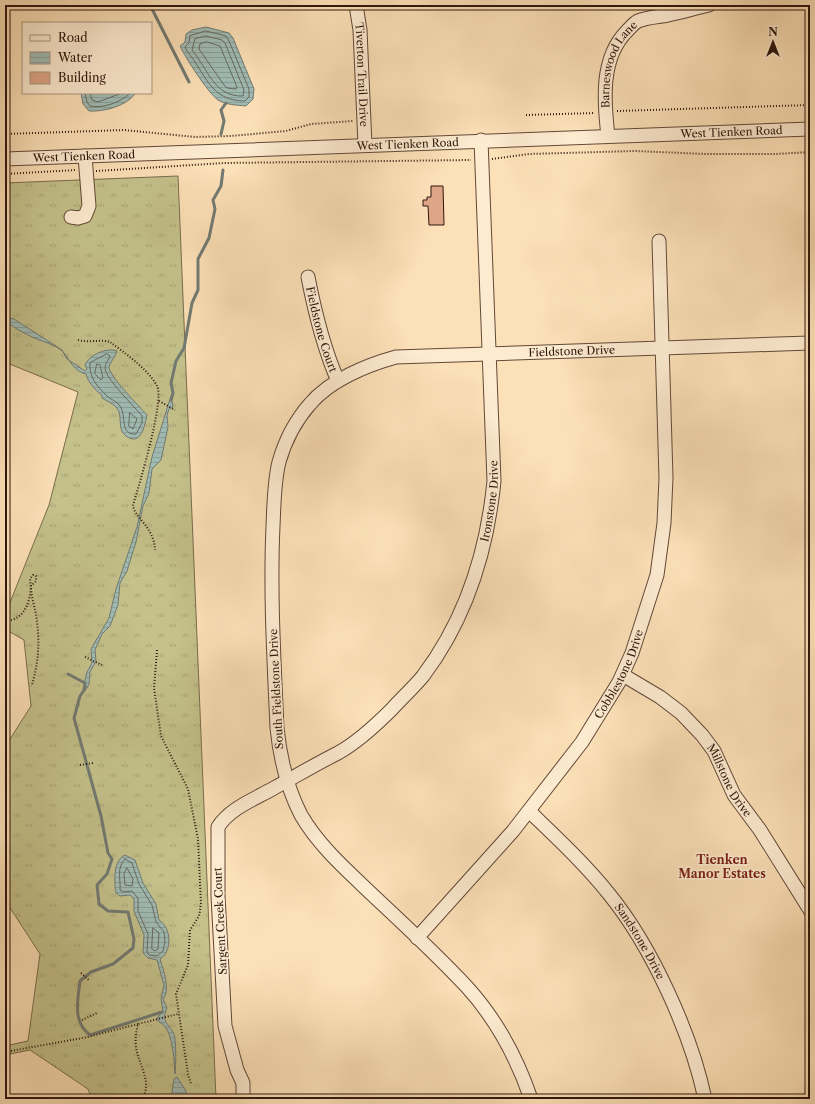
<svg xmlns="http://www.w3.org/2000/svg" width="815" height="1104" font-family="'Libre Caslon Text',serif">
<defs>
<pattern id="grass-tufts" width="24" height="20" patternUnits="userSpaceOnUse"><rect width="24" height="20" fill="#c4c18b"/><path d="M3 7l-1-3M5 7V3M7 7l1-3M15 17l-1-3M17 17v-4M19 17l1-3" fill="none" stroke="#a9a577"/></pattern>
<pattern id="water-rules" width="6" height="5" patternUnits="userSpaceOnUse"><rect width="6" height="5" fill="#a0bcb5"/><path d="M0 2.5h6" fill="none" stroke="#8aa19a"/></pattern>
</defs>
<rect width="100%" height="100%" fill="#fce0b7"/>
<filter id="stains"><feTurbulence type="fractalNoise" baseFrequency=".005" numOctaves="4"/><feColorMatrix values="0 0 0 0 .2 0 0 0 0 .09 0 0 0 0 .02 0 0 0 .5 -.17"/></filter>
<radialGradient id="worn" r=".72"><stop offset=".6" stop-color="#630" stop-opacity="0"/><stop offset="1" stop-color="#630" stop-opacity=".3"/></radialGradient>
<path fill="url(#grass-tufts)" stroke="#796c4c" d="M178,176L216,1099H92L88,1089L30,1050L5,1055V1046L28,1041L40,954L5,900V747L31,706L24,640L5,629V615L49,505L78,392L5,362V183Z"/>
<path fill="url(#water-rules)" stroke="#727a72" d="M206,27L229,33L233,38L254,89L253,99L246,106C237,105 226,105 218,100C208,93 185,57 180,46L185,42L186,34L192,30Z
M81,93H135V94C126,106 104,112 89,111L83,104Z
M5,312L8,318L14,319L62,350L67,359L85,371L87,369L85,365C89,355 107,347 117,351C116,356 110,362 109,367C108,375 141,408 147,415C145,425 141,447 126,436C116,429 124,415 116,407C113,403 106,401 102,398V395C95,390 88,382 86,374C74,371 71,362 64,353C57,345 44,342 34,338C24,333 13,328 5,320Z
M171,396L173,407L169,409L167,415L168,427L161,460L152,469L149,493L143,506L136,542L127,571L120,583L118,605L110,626L102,634L95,650L96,661L90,672L89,684L87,688L83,689L87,672L92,663L91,649L109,618L116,589L137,527L152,457Z
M125,855L135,860L143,883L156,904L159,920C172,928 172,952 160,959C163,969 171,990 163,999L167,1008C159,1025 174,1025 175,1039C176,1047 176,1065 175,1074C174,1060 173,1027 159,1022L157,1018L163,1011L161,999L164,985L157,960L148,958L143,953L144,935L134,911V899L130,895L120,896L116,893C114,882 113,860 125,855Z
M177,1077L186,1091L187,1099H171L174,1079Z"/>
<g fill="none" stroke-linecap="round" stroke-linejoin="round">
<path stroke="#676961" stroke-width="1" d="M206,31L226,36L229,41L249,89V97L245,101C210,101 206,74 187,51L185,47L189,43L190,36Z
M206,36L222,40L225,43L244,90L243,96C214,97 208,69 192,50L195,39Z
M207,42L220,46L237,87L236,89L227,88L224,85L199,49L200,44Z
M85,93L87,102L90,106C102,109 122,102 130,93
M90,93L92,100L98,102L122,93
M107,354L110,356C109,360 105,363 105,368C105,378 135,407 142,416V423L136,434C119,435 127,416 120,406C117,401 111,400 107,396C97,386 89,378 90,363Z
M97,364L100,365L103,378L101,380L95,374Z
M130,413L137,419L133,429L129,426Z
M125,859L132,863L139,884L152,905L156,922L164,932L165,942L163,951L157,956L149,955L147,952L148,934L138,911V898L132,891L123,892L120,890C121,879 116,868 125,859Z
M127,868L133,879L132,886L125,885L124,874Z
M153,928L159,933L158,949L155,951L152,949Z"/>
<path stroke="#727a72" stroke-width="3" d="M150,5L189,82
M221,134L224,121L221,110L226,103
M171,400L173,393L171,383L176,361L184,348L192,303L198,290V259L209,238L215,209L213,200L221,186L223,170
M68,674L85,683V689L80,696L74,718L101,816L108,853L112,859L107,874L97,885L99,904L108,911L128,912L134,939L133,948L113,964L91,972L80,981C78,999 72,1022 90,1035L162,1012"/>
</g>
<path fill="#dea587" stroke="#2e160d" d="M431,186H443L444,225H429L428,206H423V200H427V197H431Z"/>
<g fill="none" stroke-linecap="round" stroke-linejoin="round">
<g stroke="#624838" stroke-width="15">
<g id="minor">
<path id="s1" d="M356,5L360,30L365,145"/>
<path id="s2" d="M608,136C604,102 600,58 627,31C630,28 634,23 638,21C648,17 657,17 668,15C682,12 696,8 709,5"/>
<path id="s3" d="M5,159L810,129"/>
<path d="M71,217L78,218L85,216L89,206L85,156"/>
<path id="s4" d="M308,277C315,313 323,347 338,381"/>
<path id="s5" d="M623,675L660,697L681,713L702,735L714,751L734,795L760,830L810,910"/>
<path id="s6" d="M529,811C557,838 585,864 609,894C652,947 691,1033 705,1099"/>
<path id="s7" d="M417,938L513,831L582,742L619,682L632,653L657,575L664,523L666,478L659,241"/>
<path id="s8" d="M243,1099V1083L237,1070L225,1026L218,896V827C230,808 255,799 274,788C296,776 316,764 338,753C358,742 376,725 392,709C402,698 414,687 423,676C466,619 487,552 494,481L481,140"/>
<path id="s9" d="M531,1099C517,1058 496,1019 467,987C439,957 408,928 378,900C351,874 320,848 301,815C287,788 280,757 277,728C274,660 270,593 273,526C274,505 274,482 279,462C285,441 295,421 310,404C330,380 367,365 396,357L810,343"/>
</g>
</g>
<path stroke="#2e160d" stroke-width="2" stroke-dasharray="1 2" stroke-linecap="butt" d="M617,111L810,105
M526,115L595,113
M5,134L124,130L195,137L231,136L286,131L311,124L353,121
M492,159L529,154L634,151L706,154H776L810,152
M96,171L224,163L471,160
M5,174L76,170
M78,340C89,343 100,339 110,342C125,353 149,370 157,386C165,399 139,486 133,505C134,518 154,526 155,550
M159,401L175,410
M5,621C25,620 30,602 31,586L36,581V576L33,575L30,579L31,586C31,599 36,609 37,622C40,643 38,664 32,685
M157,650L154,688L161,736L188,789L198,839L201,904L199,916L190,930L188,965L176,994L188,1074L191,1084
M85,657L102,665
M80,765L93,763
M81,973L90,981
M82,1020L97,1013
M5,1052L88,1037L138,1024
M142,1099C153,1082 138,1064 136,1047C135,1039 136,1032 138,1024L178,1014"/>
<use href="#minor" stroke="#fdebd0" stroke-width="13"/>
</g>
<g text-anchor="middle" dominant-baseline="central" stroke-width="3.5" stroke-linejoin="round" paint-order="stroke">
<g font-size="11" fill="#2e160d" stroke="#fdebd0">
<text stroke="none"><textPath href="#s2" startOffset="75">Barneswood Lane</textPath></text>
<text stroke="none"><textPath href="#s1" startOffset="70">Tiverton Trail Drive</textPath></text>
<text stroke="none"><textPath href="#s3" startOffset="727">West Tienken Road</textPath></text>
<text stroke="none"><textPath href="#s3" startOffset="403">West Tienken Road</textPath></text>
<text stroke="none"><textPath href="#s3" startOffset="79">West Tienken Road</textPath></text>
<text stroke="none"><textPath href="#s4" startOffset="54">Fieldstone Court</textPath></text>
<text stroke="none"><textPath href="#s9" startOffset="1068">Fieldstone Drive</textPath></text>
<text stroke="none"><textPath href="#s8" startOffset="722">Ironstone Drive</textPath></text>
<text stroke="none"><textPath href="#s7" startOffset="334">Cobblestone Drive</textPath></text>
<text transform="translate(276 689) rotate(-93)">South Fieldstone Drive</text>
<text stroke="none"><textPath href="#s5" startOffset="153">Millstone Drive</textPath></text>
<text transform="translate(220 921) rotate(-93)">Sargent Creek Court</text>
<text stroke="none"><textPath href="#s6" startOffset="172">Sandstone Drive</textPath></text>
</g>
<g font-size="12" font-weight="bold" fill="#7a1f14" stroke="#fdebd0">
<text x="722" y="859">Tienken<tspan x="722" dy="14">Manor Estates</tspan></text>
</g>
</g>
<rect width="815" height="1104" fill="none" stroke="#fce0b7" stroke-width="20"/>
<rect x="6" y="6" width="803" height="1092" fill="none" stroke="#2e160d" stroke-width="2"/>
<rect x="10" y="10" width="795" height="1084" fill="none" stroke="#2e160d"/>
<rect x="22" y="22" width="130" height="72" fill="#fdebd0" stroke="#aa9682"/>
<rect x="30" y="35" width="20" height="6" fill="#fdebd0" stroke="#aa9682"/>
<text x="58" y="42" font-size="12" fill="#2e160d">Road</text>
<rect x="30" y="52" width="20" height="12" fill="url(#water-rules)" stroke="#aa9682"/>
<text x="58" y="62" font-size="12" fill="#2e160d">Water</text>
<rect x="30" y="72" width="20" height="12" fill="#dea587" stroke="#aa9682"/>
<text x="58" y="82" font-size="12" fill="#2e160d">Building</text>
<g transform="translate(773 42)" stroke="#fdebd0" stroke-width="3" paint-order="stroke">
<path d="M0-3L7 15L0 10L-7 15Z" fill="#2e160d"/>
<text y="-6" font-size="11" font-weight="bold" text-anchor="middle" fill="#2e160d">N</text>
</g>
<rect width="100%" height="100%" filter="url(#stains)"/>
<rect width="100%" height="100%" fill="url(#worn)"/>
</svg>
